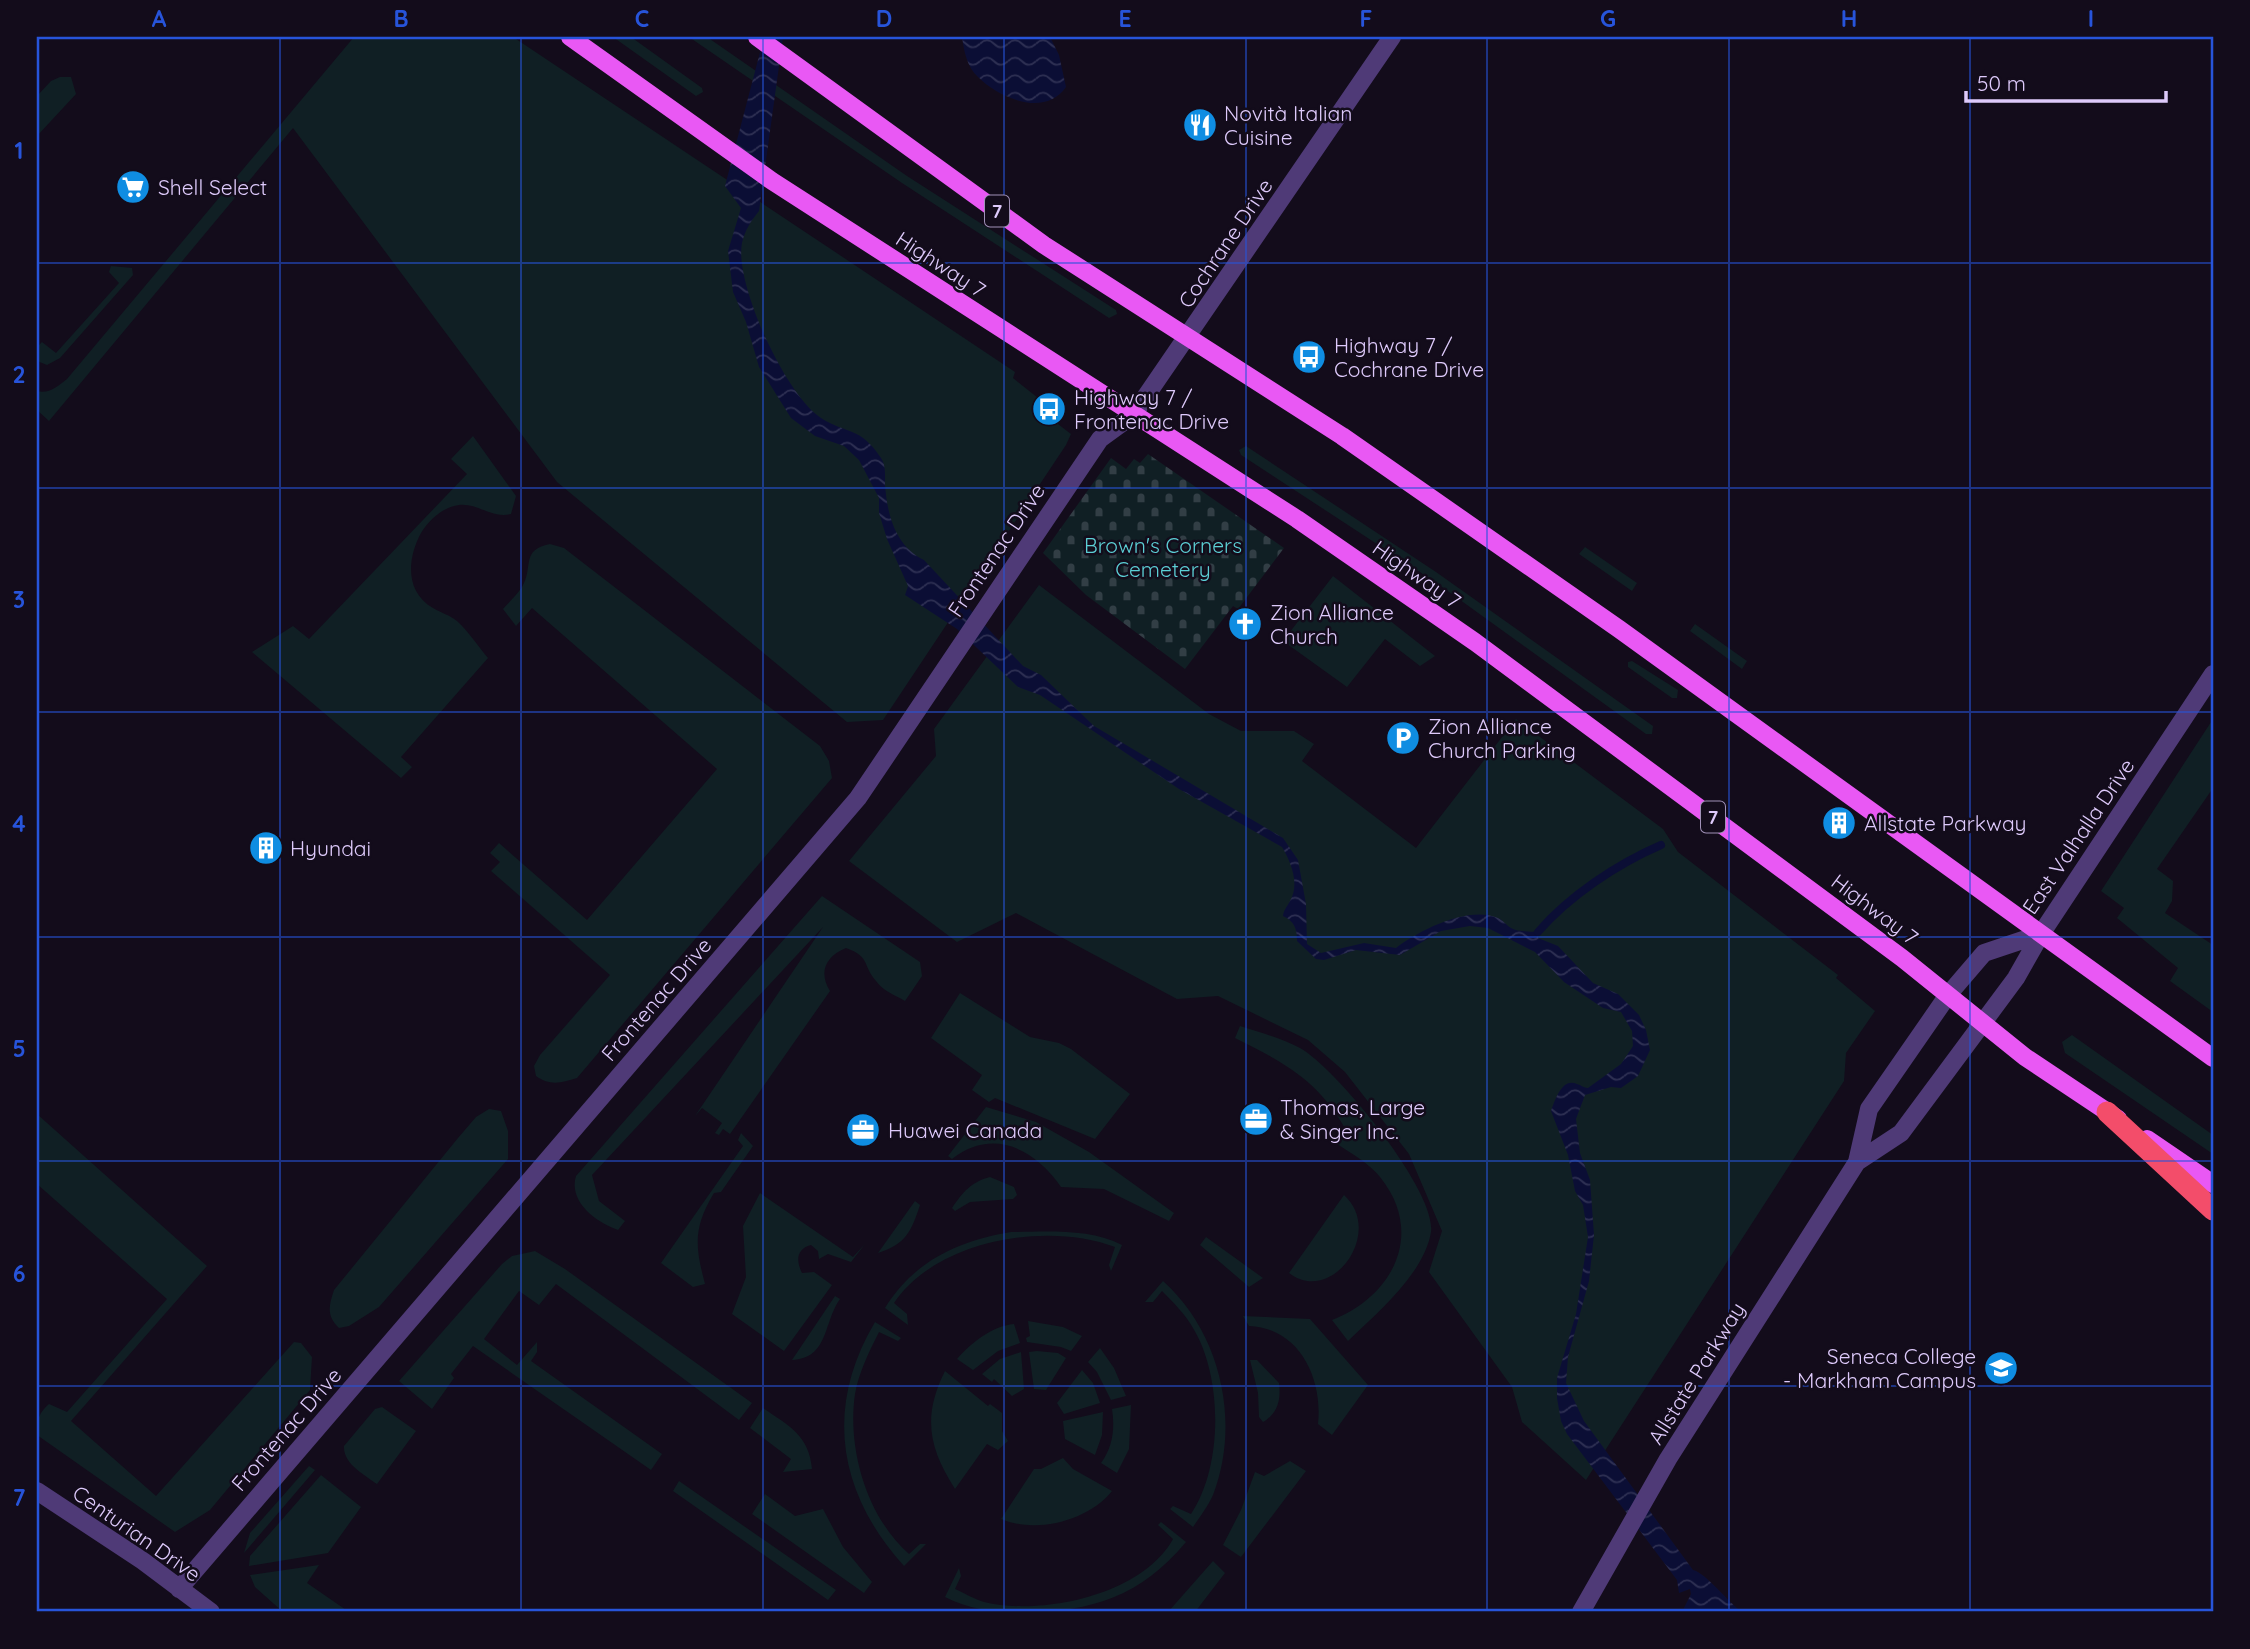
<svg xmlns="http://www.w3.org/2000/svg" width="2250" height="1649" font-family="Quicksand,sans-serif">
<defs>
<pattern id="cemetery-stones" width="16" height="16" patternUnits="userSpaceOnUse" patternTransform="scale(1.75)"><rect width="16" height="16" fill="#101f24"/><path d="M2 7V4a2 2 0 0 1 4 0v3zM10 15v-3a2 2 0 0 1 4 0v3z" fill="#323e45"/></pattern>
<pattern id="water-waves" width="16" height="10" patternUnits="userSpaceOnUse" patternTransform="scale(1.75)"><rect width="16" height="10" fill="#0b0e35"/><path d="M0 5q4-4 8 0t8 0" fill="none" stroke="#2e3053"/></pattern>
</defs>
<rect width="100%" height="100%" fill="#130c1b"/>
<path fill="#101f24" d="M354,37H513L1015,372L1013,378L1052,409L1050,418L1071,434L1066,445L883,720L847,722L557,482L293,128L49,421L37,410V391C49,394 57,387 67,379Z
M613,37H631L702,88L703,92L696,96Z
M689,37H707L907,176L1116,310L1117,314L1109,318L902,183Z
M60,77H71L76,94L37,136V96L51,81Z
M111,266L132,268L133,275L60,358L47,365L37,361V347L42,342L56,353L119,283L109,272Z
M473,436L516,496L511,514C492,519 478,503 459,505C443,507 429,520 421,533C407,559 405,592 433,608C441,613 450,615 457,621C469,632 478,646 488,658L401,757L412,767L401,778L252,652L293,626L309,639L467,474L451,459Z
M1246,446L1436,572L1653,726L1652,734H1646L1438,584L1241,455L1239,450Z
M550,544L564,548L820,746L829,761L832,778L577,1078C561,1083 550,1086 536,1076L534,1066L540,1055L610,975L491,871L500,862L490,853L499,843L587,920L717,769L532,608L516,626L503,609C509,602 517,595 522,587C534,567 520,550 550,544Z
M1585,547L1637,583L1632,591L1579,554Z
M1333,576L1435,656L1420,666L1385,639L1347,687L1283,641Z
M1039,585L1209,714L1241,731H1294L1314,744L1302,761L1416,848L1516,719L1663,829L1678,852L1838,975L1836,978L1875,1011L1846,1053L1844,1081L1586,1480L1522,1422L1512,1387L1429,1272L1442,1231L1409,1154L1345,1072L1308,1040L1218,996L1177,999L1016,913L957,942L849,861L936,756L934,729Z
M1695,624L1747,661L1742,669L1690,631Z
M1632,661L1678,690L1677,698H1672L1628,667V662Z
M2213,719V788L2157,869L2173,881L2172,901L2165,913L2213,945V1012L2170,981L2178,968L2117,918L2124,908L2101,891Z
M822,896L920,962L922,976L905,1001C895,995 883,991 876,981C862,965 871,957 846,948C826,956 818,972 830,991L730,1134L723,1129L719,1135L715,1133L722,1123L702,1108L695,1116L823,927L592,1175L599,1201L625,1221L618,1230C597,1223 568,1202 576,1176Z
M960,993L1030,1037L1059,1043L1071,1049L1130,1094L1095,1139L995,1098L989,1102L972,1090L982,1075L931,1038Z
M1240,1026C1260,1032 1282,1039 1300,1048C1335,1067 1437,1191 1431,1232C1424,1274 1377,1313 1348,1341L1332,1320C1392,1297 1426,1234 1380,1177C1370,1164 1351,1153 1337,1144L1346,1130C1318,1080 1285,1063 1235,1038Z
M2072,1035L2213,1135V1154L2065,1053L2062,1042Z
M986,1107L1036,1122L1089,1152L1174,1213L1169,1221L1104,1189L1061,1187C1035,1149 993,1127 952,1159L948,1156Z
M489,1109L501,1111L508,1131V1159L379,1307L349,1326L339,1328C326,1316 329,1305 334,1290L458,1138L476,1117Z
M37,1114L207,1266L71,1421L156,1496L294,1342L301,1343L312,1357L310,1390L210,1510L175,1532L37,1435C37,1420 38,1414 49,1404L67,1412L167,1299L37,1184Z
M741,1133L753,1146L721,1192L714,1193C693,1228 695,1246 705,1284L693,1287L661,1263L743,1146L738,1140Z
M990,1177L1014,1187L1017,1195L1013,1199L970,1202L955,1211L952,1208C963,1192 971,1182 990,1177Z
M760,1193L853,1257L865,1244L851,1262L828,1254L819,1259L818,1251L811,1245C796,1249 796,1261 802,1273L814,1272L832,1285L784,1351L732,1314L746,1277L743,1226Z
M1344,1195C1385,1232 1332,1306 1289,1273Z
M915,1201L920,1205C911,1232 906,1244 878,1253Z
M1011,1232C1046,1232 1089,1228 1122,1245L1111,1271L1109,1265L1115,1247C1047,1221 936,1240 894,1303L907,1314L908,1325L885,1308C914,1261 958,1241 1011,1232Z
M1206,1237L1263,1278L1249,1287L1200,1245Z
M535,1251L565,1269L752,1403L739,1420L556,1284L539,1305L519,1291L484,1339L517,1365L537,1342V1352L531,1361L662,1454L651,1470L473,1346L451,1374L454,1378L432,1409L399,1381L502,1264L512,1256Z
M1163,1281C1221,1333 1241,1422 1213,1495C1208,1506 1200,1517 1193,1527L1170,1509L1173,1506L1191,1514C1223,1467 1223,1377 1193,1328C1185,1314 1173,1302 1162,1291L1153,1302H1145Z
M835,1296L840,1299C823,1323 829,1358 792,1360Z
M1243,1316L1310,1319L1368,1385L1332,1435L1318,1424C1323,1378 1299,1328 1249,1326Z
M1028,1321L1063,1327L1082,1336L1071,1351L1061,1347L1027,1342L1026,1338L1030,1336Z
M875,1322L901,1338L898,1341L879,1332C869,1352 859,1372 855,1394C847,1449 867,1517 909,1554L920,1544H926L904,1566C838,1493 824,1408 875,1322Z
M1014,1324L1020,1343L998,1351L973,1370L957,1359C971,1343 992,1326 1014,1324Z
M1100,1348L1114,1368L1126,1396L1111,1400L1097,1372L1088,1362Z
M1037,1351L1058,1353L1066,1358L1046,1390L1034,1389L1029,1352Z
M1021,1352L1024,1389L1012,1396L994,1379L992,1382L982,1374L1000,1359Z
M1250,1360H1257L1279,1383C1281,1400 1278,1413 1263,1422L1259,1417L1258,1393Z
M1082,1370L1093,1383L1100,1403L1064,1414L1057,1403Z
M945,1371L988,1406L990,1404L1002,1413V1431L1008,1441L998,1450L987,1444L955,1489C929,1448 922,1417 945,1371Z
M1131,1405L1129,1449L1117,1473L1101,1463C1113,1447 1115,1428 1112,1409Z
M382,1407L416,1431L377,1484C365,1475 343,1464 344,1446L375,1409Z
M763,1408C789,1426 809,1435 812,1469L783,1472L791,1459L750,1428Z
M1103,1412L1102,1435L1095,1455L1065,1439L1063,1421Z
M1063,1458L1073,1469L1112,1491C1088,1521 1036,1534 1001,1519L1034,1469H1041Z
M1290,1461L1306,1471L1241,1557L1223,1545L1241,1510L1255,1472L1264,1476Z
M309,1466L315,1470L244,1553L250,1533Z
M321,1475L361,1507L328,1553L249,1566L250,1556Z
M679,1481L836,1590L828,1600L673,1491Z
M765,1494L795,1516L823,1509L843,1547L872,1582L864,1593L752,1514Z
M1161,1522L1186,1542C1141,1596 1092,1612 1024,1612C997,1612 969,1610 945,1597L959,1568L961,1576L955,1589C964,1593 974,1599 984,1602C1042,1616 1142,1595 1173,1539L1158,1525Z
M1213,1561L1225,1573L1195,1612H1168Z
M319,1565L307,1583L349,1612H283L255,1587L250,1575Z"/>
<path fill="url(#cemetery-stones)" d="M1148,454L1284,548L1238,609L1233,606L1185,669L1086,595L1043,553L1111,458L1126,469L1134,459L1140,463Z"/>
<path fill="url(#water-waves)" d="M764,37H783L759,211C751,221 745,230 742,243C734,283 786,396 821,418C848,435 860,426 881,458C886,465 885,476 885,484C887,514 895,546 924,560L1023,666L1041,675L1094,726L1283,838L1298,860L1306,904L1307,944L1321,953L1364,943L1396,948C1418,931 1468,905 1498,918C1503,920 1506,925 1511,928C1518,932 1529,931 1538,932V938L1558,946L1593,983L1618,994L1639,1015L1646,1030L1650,1050L1638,1076L1621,1088L1611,1087L1585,1095L1576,1119L1580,1153L1590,1180L1594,1235L1589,1281L1568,1357L1566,1383L1584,1421L1693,1570C1706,1573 1729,1603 1742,1612H1682L1691,1594L1690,1589L1679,1593L1677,1580L1567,1434L1561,1421L1557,1398V1378L1576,1314L1588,1237L1583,1205L1575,1191L1568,1155L1551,1111C1555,1100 1562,1077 1577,1084C1581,1085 1584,1088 1588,1088L1621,1064L1633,1046L1632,1031L1621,1012L1603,1008L1564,982L1535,952L1488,928L1470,926L1441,931L1400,955L1356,950L1324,960L1316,959L1297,941C1297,928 1294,921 1283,916C1284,909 1287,907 1290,901C1300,884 1291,862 1282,847L1179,789L1040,695L1018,687L957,629L905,595L908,586L887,539L879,513V498L859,460L844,446L815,436L791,418L759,367L746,322L733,292L728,251L741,208L725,186Z
M962,37H1050L1059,55L1066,87C1045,118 999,98 978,77C967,67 964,51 962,37Z"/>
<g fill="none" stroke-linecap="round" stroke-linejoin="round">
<path stroke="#0b0e35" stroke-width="8" d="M1538,932C1569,896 1617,864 1661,845"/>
<path stroke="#4f3a77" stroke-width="18" d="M1857,1162L1901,1133L2016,978L2041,934L2213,674
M37,1491L143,1561L211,1612
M179,1589L858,798L1100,439L1133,415L1392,37
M1581,1612L1668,1459L1857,1162L1869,1109L1948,995L1984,953L2041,934"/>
<path stroke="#e958f4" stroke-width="18" d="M570,37L772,181L1297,519L1475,642L1902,958L2025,1057L2118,1119
M757,37L1044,245L1342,436L1619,629L2213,1058
M2147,1139L2213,1184"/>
<path stroke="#f34d6a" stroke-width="21" d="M2107,1112L2213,1210"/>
</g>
<path fill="none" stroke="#2754da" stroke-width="2" stroke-opacity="0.55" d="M280,37V1612M521,37V1612M763,37V1612M1004,37V1612M1246,37V1612M1487,37V1612M1729,37V1612M1970,37V1612M37,263H2213M37,488H2213M37,712H2213M37,937H2213M37,1161H2213M37,1386H2213"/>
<defs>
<g id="restaurant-disc" transform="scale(1.75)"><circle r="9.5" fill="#0f8de2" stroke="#130c1b"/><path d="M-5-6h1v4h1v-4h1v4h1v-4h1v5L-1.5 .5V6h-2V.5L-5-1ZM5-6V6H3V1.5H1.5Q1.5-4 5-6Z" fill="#fff"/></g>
<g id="supermarket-disc" transform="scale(1.75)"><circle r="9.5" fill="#0f8de2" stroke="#130c1b"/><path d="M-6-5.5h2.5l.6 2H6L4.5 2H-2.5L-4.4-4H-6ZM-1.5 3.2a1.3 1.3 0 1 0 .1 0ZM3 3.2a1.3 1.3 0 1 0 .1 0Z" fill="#fff"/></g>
<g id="bus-disc" transform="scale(1.75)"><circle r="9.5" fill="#0f8de2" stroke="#130c1b"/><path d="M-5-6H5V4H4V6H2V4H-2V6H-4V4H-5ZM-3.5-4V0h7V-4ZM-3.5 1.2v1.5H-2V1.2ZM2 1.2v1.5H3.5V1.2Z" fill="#fff"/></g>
<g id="church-disc" transform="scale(1.75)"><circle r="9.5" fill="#0f8de2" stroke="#130c1b"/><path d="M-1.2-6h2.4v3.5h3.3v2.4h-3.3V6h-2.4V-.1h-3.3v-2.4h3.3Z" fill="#fff"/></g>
<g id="parking-disc" transform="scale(1.75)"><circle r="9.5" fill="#0f8de2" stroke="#130c1b"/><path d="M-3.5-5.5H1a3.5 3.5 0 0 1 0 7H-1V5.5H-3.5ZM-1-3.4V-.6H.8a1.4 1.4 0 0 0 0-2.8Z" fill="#fff"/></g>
<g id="building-disc" transform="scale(1.75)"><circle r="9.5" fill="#0f8de2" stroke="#130c1b"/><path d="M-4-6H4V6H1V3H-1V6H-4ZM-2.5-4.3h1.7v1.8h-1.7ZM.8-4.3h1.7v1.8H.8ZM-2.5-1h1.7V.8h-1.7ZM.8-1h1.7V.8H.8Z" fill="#fff"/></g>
<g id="office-disc" transform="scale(1.75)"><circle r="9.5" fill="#0f8de2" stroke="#130c1b"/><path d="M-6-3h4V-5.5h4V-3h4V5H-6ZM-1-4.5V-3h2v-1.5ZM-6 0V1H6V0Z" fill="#fff"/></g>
<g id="university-disc" transform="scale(1.75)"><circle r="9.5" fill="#0f8de2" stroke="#130c1b"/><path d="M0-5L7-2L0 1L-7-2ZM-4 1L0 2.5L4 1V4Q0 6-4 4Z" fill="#fff"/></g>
</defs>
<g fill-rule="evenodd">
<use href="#restaurant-disc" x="1200" y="125"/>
<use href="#supermarket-disc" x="133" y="187"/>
<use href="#bus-disc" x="1309" y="357"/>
<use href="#bus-disc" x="1049" y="409"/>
<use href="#church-disc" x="1245" y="624"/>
<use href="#parking-disc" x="1403" y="738"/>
<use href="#building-disc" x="1839" y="823"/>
<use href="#building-disc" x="266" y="848"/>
<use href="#office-disc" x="1256" y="1119"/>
<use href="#office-disc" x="863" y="1130"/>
<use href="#university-disc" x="2001" y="1368"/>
</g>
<g text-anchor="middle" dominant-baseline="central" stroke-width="5" stroke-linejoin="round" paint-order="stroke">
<g fill="#130c1b" stroke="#a191b8" stroke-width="2">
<rect x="985" y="195.5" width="24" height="31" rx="5"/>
<rect x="1701" y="801.5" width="24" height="31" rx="5"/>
</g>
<g font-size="19" font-weight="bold" fill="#decafb">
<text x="997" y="211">7</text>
<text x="1713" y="817">7</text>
</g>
<g font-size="21" fill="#decafb" stroke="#130c1b" text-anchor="start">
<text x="1224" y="113">Novità Italian<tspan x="1224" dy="24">Cuisine</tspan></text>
<text x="158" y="187">Shell Select</text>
<text x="1334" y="345">Highway 7 /<tspan x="1334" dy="24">Cochrane Drive</tspan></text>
<text x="1074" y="397">Highway 7 /<tspan x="1074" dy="24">Frontenac Drive</tspan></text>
<text x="1270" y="612">Zion Alliance<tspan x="1270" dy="24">Church</tspan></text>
<text x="1428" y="726">Zion Alliance<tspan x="1428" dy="24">Church Parking</tspan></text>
<text x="1864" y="823">Allstate Parkway</text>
<text x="290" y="848">Hyundai</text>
<text x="1280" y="1107">Thomas, Large<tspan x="1280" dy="24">&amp; Singer Inc.</tspan></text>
<text x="888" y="1130">Huawei Canada</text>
<text x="1976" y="1356" text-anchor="end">Seneca College<tspan x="1976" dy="24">- Markham Campus</tspan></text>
</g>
<g font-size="21" fill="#decafb" stroke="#130c1b">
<text transform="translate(1225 243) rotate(-56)">Cochrane Drive</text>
<text transform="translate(941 264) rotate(33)">Highway 7</text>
<text transform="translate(996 550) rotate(-56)">Frontenac Drive</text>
<text transform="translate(1417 574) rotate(35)">Highway 7</text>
<text transform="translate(2078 836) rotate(-56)">East Valhalla Drive</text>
<text transform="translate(1875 909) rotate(37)">Highway 7</text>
<text transform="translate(656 999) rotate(-49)">Frontenac Drive</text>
<text transform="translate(1696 1373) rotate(-58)">Allstate Parkway</text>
<text transform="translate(286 1429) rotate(-49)">Frontenac Drive</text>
<text transform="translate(137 1533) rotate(35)">Centurian Drive</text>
</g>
<g font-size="21" fill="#5ccfd5" stroke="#130c1b">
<text x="1163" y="545">Brown's Corners<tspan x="1163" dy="24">Cemetery</tspan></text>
</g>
</g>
<rect width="2250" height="1649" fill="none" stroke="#130c1b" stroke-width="77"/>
<path d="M1966 91v10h200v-10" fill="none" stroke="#decafb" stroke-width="3.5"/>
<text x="1977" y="91" font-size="21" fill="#decafb" stroke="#130c1b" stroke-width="5" paint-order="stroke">50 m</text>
<rect x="38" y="38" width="2174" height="1572" fill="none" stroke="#2754da" stroke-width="2.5"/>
<g font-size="23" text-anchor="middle" font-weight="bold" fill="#2754da">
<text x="159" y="27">A</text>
<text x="401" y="27">B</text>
<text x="642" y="27">C</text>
<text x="884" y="27">D</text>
<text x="1125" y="27">E</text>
<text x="1366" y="27">F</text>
<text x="1608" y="27">G</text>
<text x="1849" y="27">H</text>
<text x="2091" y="27">I</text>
<text x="19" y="159">1</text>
<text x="19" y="383">2</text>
<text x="19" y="608">3</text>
<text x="19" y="832">4</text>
<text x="19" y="1057">5</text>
<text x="19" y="1282">6</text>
<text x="19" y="1506">7</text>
</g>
</svg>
